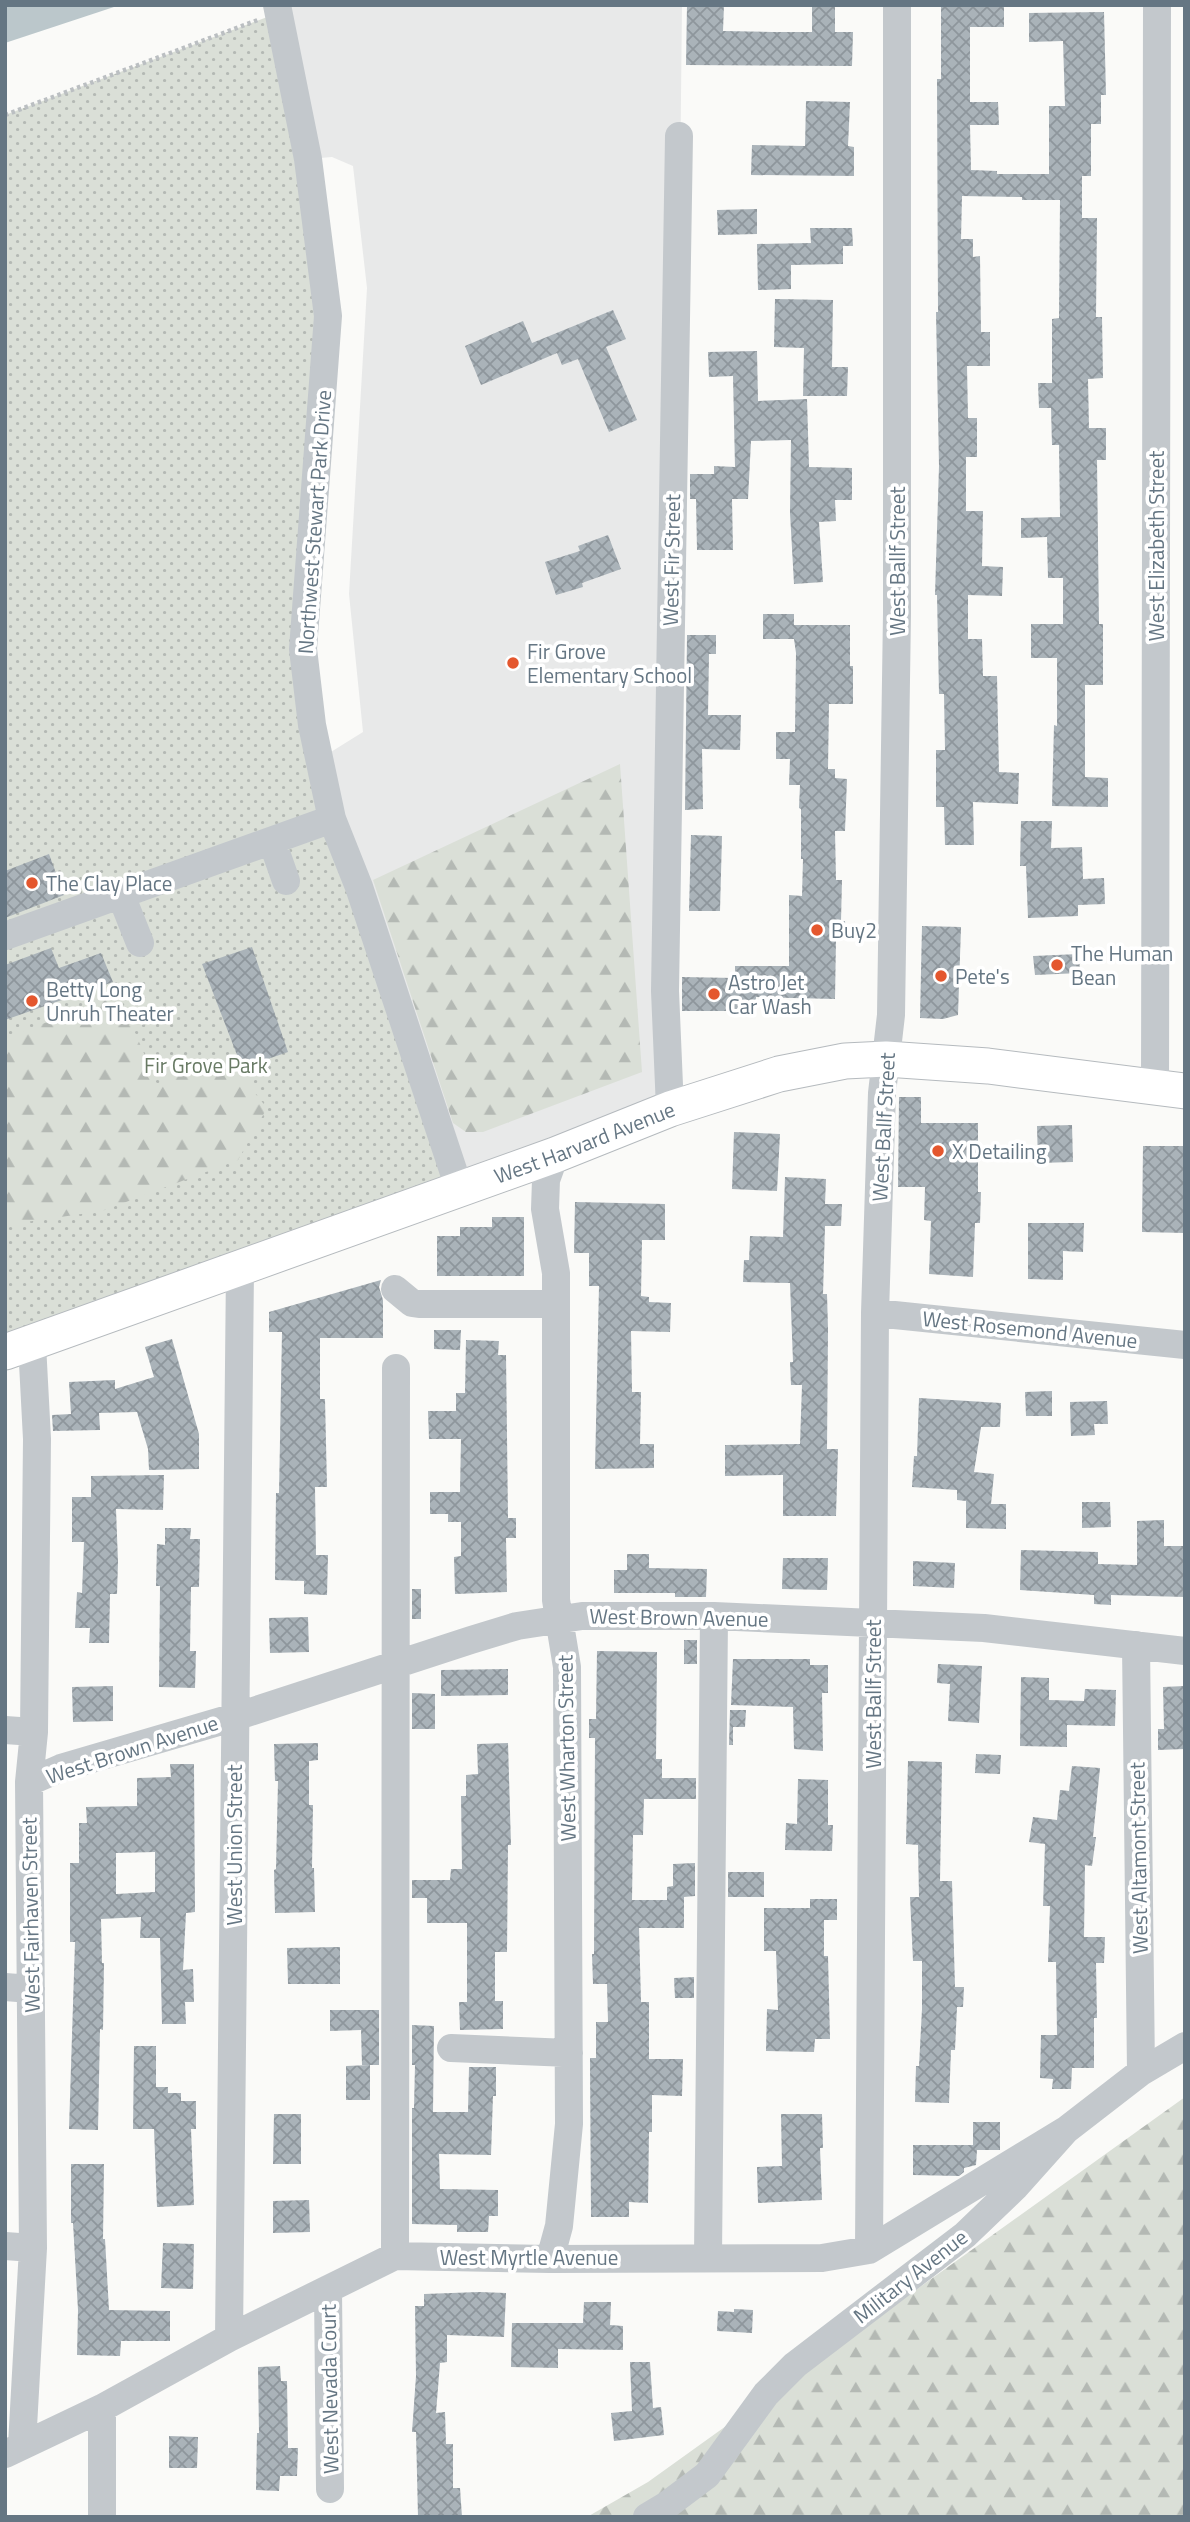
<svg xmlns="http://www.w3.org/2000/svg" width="1190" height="2522" font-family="'Titillium Web',sans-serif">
<defs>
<pattern id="grass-dots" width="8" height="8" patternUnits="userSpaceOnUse" patternTransform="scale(1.75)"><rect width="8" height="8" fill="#dadfd7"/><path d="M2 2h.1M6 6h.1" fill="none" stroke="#b4b9b4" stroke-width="1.8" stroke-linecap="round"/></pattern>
<pattern id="forest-firs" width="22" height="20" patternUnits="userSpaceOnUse" patternTransform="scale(1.75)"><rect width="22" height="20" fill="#dadfd7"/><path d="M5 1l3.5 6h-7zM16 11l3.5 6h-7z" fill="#b4b9b4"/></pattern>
<pattern id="building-cross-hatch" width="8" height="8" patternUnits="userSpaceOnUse" patternTransform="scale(1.75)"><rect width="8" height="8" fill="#aab3b9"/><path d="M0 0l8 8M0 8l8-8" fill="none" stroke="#8e969c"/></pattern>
</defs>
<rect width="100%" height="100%" fill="#fafaf8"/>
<path fill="#e8e9e9" d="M275,5H682L670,1109L459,1188L318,760L363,732L349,594L367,288L353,166L332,157L308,159Z"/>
<path fill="url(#grass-dots)" d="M278,13L328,316L308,693L459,1188L5,1349V115Z"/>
<path fill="url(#forest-firs)" d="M620,764L642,1072L483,1132H466L453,1123L373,880Z
M119,995L157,1084L224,1055L267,1108L238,1160L102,1211L5,1225V1038Z
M1185,2097V2517H587L648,2482Z"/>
<path fill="#bbc7cb" d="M5,5H120L5,43Z"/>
<path fill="url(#building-cross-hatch)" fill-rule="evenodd" d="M687,5H724L723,31L772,32H812V5H835V32H853L852,66L686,65Z
M941,5H1004V27H970V102H998L999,125H970L971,170L997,171V174H1049V106H1065L1063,41L1029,42V13L1104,12L1106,95H1101V124H1091V176H1082V218H1097L1096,317H1102L1103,378L1088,379L1089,428H1106V460H1097L1099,624H1103V685H1085V777L1108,778V807L1052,806L1054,725L1057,726V658H1031V624H1063V578H1048L1047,537L1021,538V518L1060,517L1059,445H1052L1051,408H1039L1038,383H1052V319L1059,318L1060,200H1022V197L962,196L961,239H973V257L980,256L981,332H990V366H967L968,418H977V457H966V511H983L982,566L1003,567L1002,596L968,595V639H982L983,676H997L999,772L1019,773L1018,804L973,802L974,845H945L944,807H936V750H945L944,694H939L937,595H935L939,466L936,312H938L937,79H941Z
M806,101L850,102L848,146L854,147V176L751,175L752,145L805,146Z
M757,209V234L718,235L717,210Z
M810,228H852L853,246H843V264L791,265V289L758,290L757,244L811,243Z
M775,299L833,300L832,367H848L847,396H803L804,348L774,347Z
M613,310L626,339L606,347L637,420L609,432L578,359L562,365L557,353L481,385L465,346L523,321L532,343Z
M757,351L758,401L807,399L809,467L852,468V500H835L836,521L819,522L823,582L794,584L790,513L791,440L751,441L748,499H732L733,550H697L696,499H690V474H714V466L735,467L733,376L709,377L708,352Z
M608,535L621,569L582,583L583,587L556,595L545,562L580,551L578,546Z
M763,614H794V625H850V666H853V704H829L828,769H835V778L847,779L845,831H835L836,880H842L841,921H845L846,939H836L835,999L756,997L755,1011H682V977L735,978V966H789V895L802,896L803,859H801V809L799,808L800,785H789L790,759H776V732H795L796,653L794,639H763Z
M687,635H716V654H709L708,715H741L740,750L702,749L703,809L685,810Z
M1021,821H1052L1051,848L1082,847L1083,879L1104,878L1105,904L1078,905V916L1028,918L1026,866H1020Z
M691,835L722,836L720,911H689Z
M49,854L64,895L5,918V871Z
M922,926L961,927L958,1015L943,1019L920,1018Z
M252,947L288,1052L242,1068L202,964Z
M51,948L59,968L101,953L113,982L5,1020V965Z
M1079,954L1080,973L1035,975L1033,956Z
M899,1097H921V1123H978V1192H981L980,1223H975L973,1277L929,1274L931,1221L924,1220L925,1187H898Z
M1072,1125L1073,1162L1038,1163L1037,1126Z
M734,1132L780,1134L777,1191L732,1189Z
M1143,1146H1185V1233L1142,1232Z
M785,1177L826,1179L825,1204H842L841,1226H825L823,1294H827L828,1329L827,1449H838L836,1516H783V1475L725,1476V1445L800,1444L802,1385H791L790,1362H793L790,1283L743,1282L744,1260H749L750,1236L783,1237Z
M575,1202L665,1204V1240H642L641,1296L649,1297V1302L671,1303L670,1332L631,1331L632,1392H641L640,1444H654V1468L595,1469L599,1286H589V1253H574Z
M492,1217H524V1276H437V1236H460V1227H492Z
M1028,1223H1084L1083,1252L1063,1251V1280L1028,1279Z
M381,1280L379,1287L383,1300V1338H320V1399H325L327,1487H315L316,1555H328L327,1595L304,1594V1581L275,1580L276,1493H279L282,1332H269V1312Z
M434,1330H461L460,1350L434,1349Z
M172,1339L199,1434V1469L149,1470L148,1449L137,1412L99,1413L100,1430L53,1431L52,1415L71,1414L69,1382L115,1380V1389L154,1377L145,1347Z
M466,1340L499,1341L498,1355H506L508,1518H516V1538H506L507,1592L455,1594L454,1557L461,1556V1522H448V1514H430V1492H460L461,1439H429L428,1411H456V1393H465Z
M1052,1391V1416H1026L1025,1392Z
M919,1398L1001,1403L1000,1427H981L974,1472L994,1474L991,1504H1006V1529L966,1528V1501L957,1500V1490L912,1487L914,1456H917Z
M1107,1401L1108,1424H1094L1095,1435L1071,1436L1070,1402Z
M164,1475L163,1510L116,1509L118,1562L117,1594H110L109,1643H89L90,1628H75L77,1592L82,1593L84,1542H72V1497H91V1476Z
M1082,1502H1110L1111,1527L1082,1528Z
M1164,1520V1546H1185V1597L1111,1595V1605L1094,1604V1595L1020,1590L1021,1550L1098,1552V1564L1137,1565V1521Z
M165,1528H191L190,1539H200L199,1587H191L190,1651H196L195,1688L159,1687L160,1586H156L157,1544L165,1545Z
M627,1554H649V1568L707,1569L706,1597H675V1593H614V1570H627Z
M783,1558H828L827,1590L782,1589Z
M913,1561L955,1563L954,1588L913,1586Z
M412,1589H421V1619H412Z
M308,1617L309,1652L270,1653L269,1618Z
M684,1640H697V1664H684Z
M597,1651L657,1652L656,1759H662V1778H696V1799H644L643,1835H633L632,1900H667V1887L673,1886V1864L695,1863V1896L684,1897V1928H639L641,2002H649V2059H683L682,2096L652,2095V2132H649L648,2203L629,2202V2217H591L590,2058H596V2022H608L607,1984H593L592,1954H594L595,1738H589V1719H596Z
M733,1659H810V1665H828V1693H822L823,1751L794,1749L793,1707L731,1705Z
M938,1664L982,1666L979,1723L948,1721L950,1684L937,1683Z
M508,1669V1695L441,1696V1670Z
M1021,1677L1049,1678V1700L1084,1701L1085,1689L1116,1690L1115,1726L1067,1725V1747L1020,1746Z
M113,1686V1721L73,1722L72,1687Z
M1185,1686V1749L1158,1750V1729H1164L1163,1687Z
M412,1693L435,1694V1729H412Z
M730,1710H746L745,1727H733V1745H729Z
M318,1743V1760L309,1761V1805H313L312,1868H314L315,1912L275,1913L274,1870L276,1869L278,1781H275L274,1744Z
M508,1743L511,1845H508L507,1952H495V2001H503V2029L460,2030L459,2002H467V1923H427V1898H412V1880H450L451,1869H462L461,1796H466V1775L478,1774L477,1744Z
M976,1754L1001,1755L1000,1774L975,1773Z
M908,1761L942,1762L940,1881H952L955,1987H964L963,2007H957L955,2050H951L949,2103L915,2102L916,2066H919L922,2009V1961H913L910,1897H919L918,1845L906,1844Z
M170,1764H194L195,1912L186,1913L183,1970L193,1969L194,2002H185L186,2024H162L160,1938H140L141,1917L101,1919L102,1963H104L103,2030L100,2029L98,2130L69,2129L75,1942H70V1863H79V1823H87L86,1807L137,1806V1778L171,1777ZM155,1852V1892L116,1894V1853Z
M1072,1766L1100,1768L1093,1837H1096L1092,1866L1085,1865L1084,1937H1105L1104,1963H1096L1097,2018H1094V2068H1072L1071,2089H1052L1053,2079L1040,2078L1041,2035H1057L1056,1962H1048L1050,1906H1043L1045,1844L1029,1842L1033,1817L1057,1820L1060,1790L1069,1791Z
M798,1779L828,1780V1825H833L832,1851L785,1850L786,1823L797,1824Z
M728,1872H764V1897H728Z
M810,1899H837V1920H824V1956H828L830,2039H815L814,2052L766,2051L767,2009L778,2010L776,1951H764V1908H810Z
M340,1947V1984H288L287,1948Z
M694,1977V1998H675L674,1978Z
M330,2010H379V2065H362L361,2030L330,2031Z
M412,2025L434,2026L433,2112H468L469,2067H496V2096H493L491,2155L439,2154L440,2189L498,2190V2216H489L488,2232H457V2225L412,2224V2108H414L415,2065H412Z
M134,2046H156V2087H168V2093H181V2101H196V2129H191L194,2205L157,2207L154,2129H133Z
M370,2065V2100H346V2066Z
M274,2114H301V2164H273Z
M781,2114H822L823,2148H820L822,2200L758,2203L757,2167L782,2166Z
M973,2122H1000V2150H977L976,2165L964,2168V2172L959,2176L913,2175V2145H973Z
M71,2164H104L103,2239H105L109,2310L170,2311V2341H121L120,2356L77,2355L78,2310L73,2223H71Z
M309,2200L310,2232L273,2233V2201Z
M163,2243L194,2244L193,2289L161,2288Z
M479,2292L506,2293L504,2337L447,2335V2362L440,2363L436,2413L445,2412L446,2444H453V2488H460L462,2517H418L416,2432H412L416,2376L415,2306H424V2294Z
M584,2302H611L610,2325L623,2326V2350L558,2349V2368L511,2367L512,2323H583Z
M734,2309L753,2310L752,2333L717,2331L718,2311L734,2312Z
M630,2362H650L653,2408L661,2407L664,2435L614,2441L611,2413L632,2411Z
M280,2366L281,2381H287L288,2448H298L297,2476H280L279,2491L256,2490L257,2433H259L258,2367Z
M169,2436L198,2437L197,2468H169Z"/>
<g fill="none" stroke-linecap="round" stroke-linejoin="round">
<g stroke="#b5babe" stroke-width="37">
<g id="major">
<path id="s1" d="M5,1352L555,1155L670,1109L779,1074L845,1061L886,1059L988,1066L1185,1091"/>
</g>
</g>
<path stroke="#bbbfc2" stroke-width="4.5" stroke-dasharray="3.5 3.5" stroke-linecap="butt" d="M5,115L258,20"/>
<path stroke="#c3c8cc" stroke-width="28" d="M277,5L308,159L328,316L303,649L312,725L332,819L359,887L459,1188
M272,841L286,881
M121,895L140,943
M5,936L332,819
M1155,1087L1157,5
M670,1109L665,991L679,136
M395,1289L412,1303L419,1304H556
M875,1313L1185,1345
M1136,1645L1141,2072
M5,1730L34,1732
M29,1782L61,1768L235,1717L471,1640L517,1626L582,1616H714L984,1628L1185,1651
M5,1987L31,1989
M451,2048L569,2053
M5,2246L33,2248
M869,2250L875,1313L882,1093L891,1015L897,613V5
M395,2256L396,1368
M708,2257L714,1616
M550,2259L559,2226L569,2124L567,1667L556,1600V1273L545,1209L546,1180L555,1155
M328,2290L330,2489
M229,2338L240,1268
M102,2408V2517
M22,2445L33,2248L29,1782L34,1732L37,1439L32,1344
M5,2454L102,2408L229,2338L395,2256L550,2259L822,2258L869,2250L1066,2130
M647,2517L667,2505L707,2475L766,2394L795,2365L965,2235L1015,2187L1066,2130L1141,2072L1185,2046"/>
<use href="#major" stroke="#fff" stroke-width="35"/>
</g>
<g fill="#e4572e" stroke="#fff" stroke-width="2.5">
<circle cx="513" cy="663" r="7"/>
<circle cx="32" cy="883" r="7"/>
<circle cx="817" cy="930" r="7"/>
<circle cx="1057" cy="965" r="7"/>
<circle cx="941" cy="976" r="7"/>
<circle cx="714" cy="994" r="7"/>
<circle cx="32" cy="1001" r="7"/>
<circle cx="938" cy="1151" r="7"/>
</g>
<g text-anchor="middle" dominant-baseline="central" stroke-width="7" stroke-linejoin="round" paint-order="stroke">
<g font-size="21" fill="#657683" stroke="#fff">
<text transform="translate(314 522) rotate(-86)">Northwest Stewart Park Drive</text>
<text transform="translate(1156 546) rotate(-90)">West Elizabeth Street</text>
<text transform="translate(671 560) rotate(-89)">West Fir Street</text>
<text transform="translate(897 561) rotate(-90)">West Ballf Street</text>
<text transform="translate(883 1127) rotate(-87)">West Ballf Street</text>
<text stroke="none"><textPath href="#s1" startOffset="616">West Harvard Avenue</textPath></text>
<text transform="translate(1030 1329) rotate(6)">West Rosemond Avenue</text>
<text transform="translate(679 1617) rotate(1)">West Brown Avenue</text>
<text transform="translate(873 1694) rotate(-90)">West Ballf Street</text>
<text transform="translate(566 1748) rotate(-91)">West Wharton Street</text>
<text transform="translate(132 1749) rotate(-18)">West Brown Avenue</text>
<text transform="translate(234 1845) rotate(-90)">West Union Street</text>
<text transform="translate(1138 1858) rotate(-91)">West Altamont Street</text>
<text transform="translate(30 1915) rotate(-91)">West Fairhaven Street</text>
<text x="529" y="2257">West Myrtle Avenue</text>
<text transform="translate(910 2276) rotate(-38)">Military Avenue</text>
<text transform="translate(329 2389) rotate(-91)">West Nevada Court</text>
</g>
<g font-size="21" fill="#657683" stroke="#fff" text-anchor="start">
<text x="527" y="651">Fir Grove<tspan x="527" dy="24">Elementary School</tspan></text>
<text x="46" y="883">The Clay Place</text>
<text x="831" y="930">Buy2</text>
<text x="1071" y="953">The Human<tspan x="1071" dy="24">Bean</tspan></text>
<text x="955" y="976">Pete's</text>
<text x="728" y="982">Astro Jet<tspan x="728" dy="24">Car Wash</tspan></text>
<text x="46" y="989">Betty Long<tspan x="46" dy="24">Unruh Theater</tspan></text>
<text x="952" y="1151">X Detailing</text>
</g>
<g font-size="21" fill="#687a64" stroke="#fff">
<text x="206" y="1065">Fir Grove Park</text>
</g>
</g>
<rect width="1190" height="2522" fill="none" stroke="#657683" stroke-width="14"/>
</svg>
